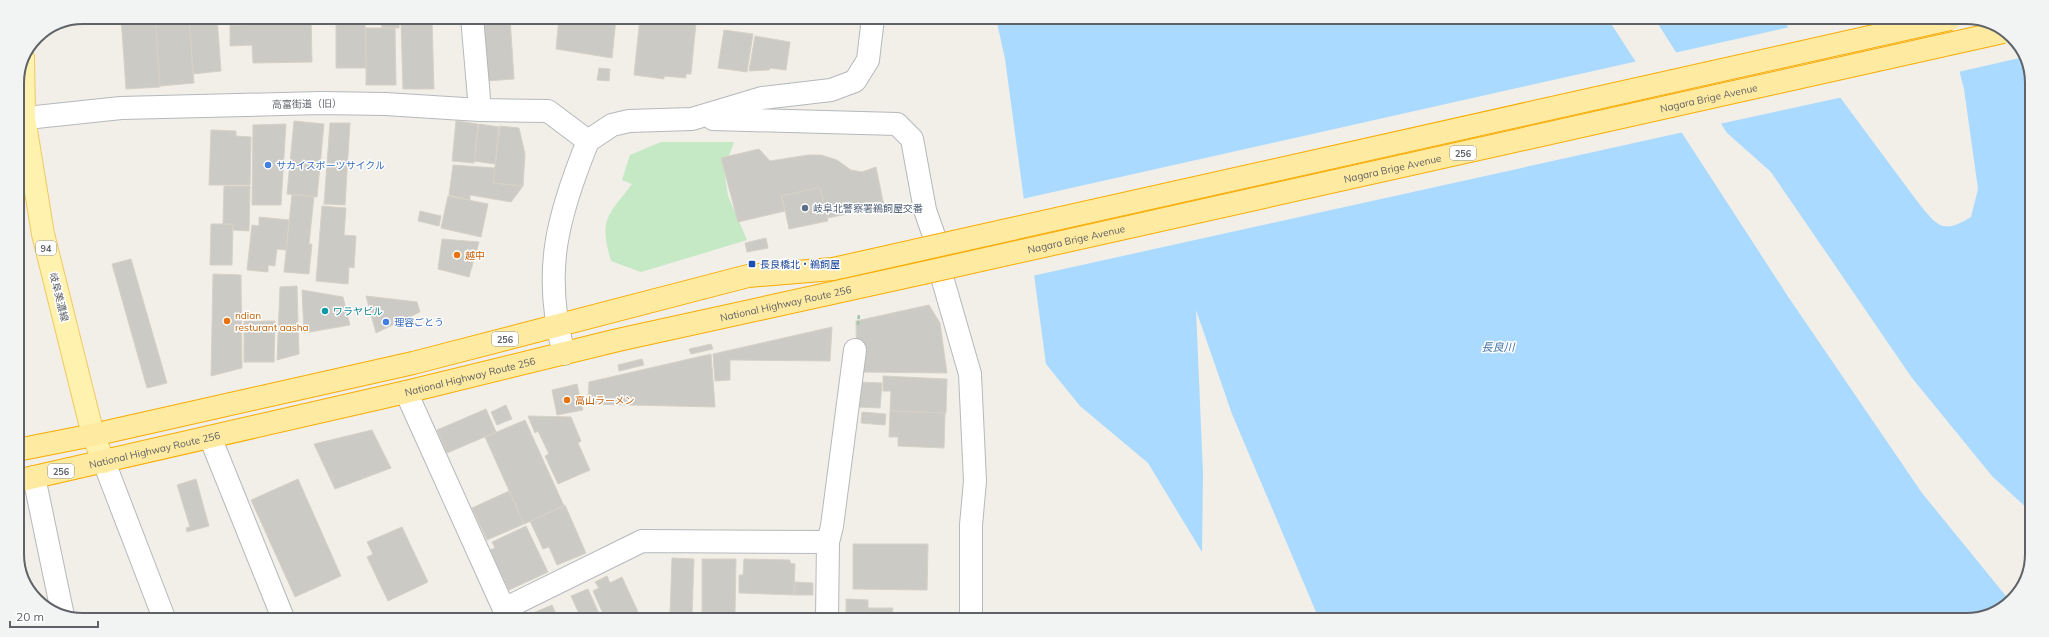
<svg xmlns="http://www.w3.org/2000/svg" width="2049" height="637" font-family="Mulish,'Noto Sans JP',sans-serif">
<rect width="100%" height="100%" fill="#f1efe8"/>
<path fill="#c5e8c5" d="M661,142H734L724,169L728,196L747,240L641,272L611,261C599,219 607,217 632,184L622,180L630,155Z"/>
<path fill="#aadaff" d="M996,18L1608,19L1789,298L1922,493L2010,601L2006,606L1966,620L1319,619L1232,414L1196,310L1203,473L1202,552L1148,463L1080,406L1046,364L1005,59Z
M1655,19H1782L1917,201C1937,226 1942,235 1971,217L1978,189L1964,89L1946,19H1983L2018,43L2032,78L2030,511L1992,476L1912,378L1771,172L1727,133Z"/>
<path fill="#f1efe8" d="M1944,19H1983L2018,43L2024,57L1958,72Z
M1790,27L1843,97L1719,124L1674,53Z
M1638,61L1684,132L1032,276L1022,199Z"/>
<path fill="#cccac5" stroke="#d6d1c6" d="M121,17H155L160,87L126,89Z
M155,17H189L194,83L160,86Z
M189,17H217L221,71L193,74Z
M244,17H311L312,62L253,63L252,45L230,46V25H244Z
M336,17H365L366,68H336Z
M381,17H399V28H382Z
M483,17L510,18L514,79L487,81Z
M559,18H616L612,58L556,49Z
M640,18H686V22L696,23L691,74H686V78L664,76V79L634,75Z
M687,18H721L720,22L687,20Z
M401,21H432L434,89H403Z
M366,28H395L396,85H366Z
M724,30L753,34L747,72L718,68Z
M755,36L790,42L786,70L770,68L769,70L749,71Z
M599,68L610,69L609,81L597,80Z
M294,121L324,124L317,197L287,194Z
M456,121L478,124L474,163L452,161Z
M330,123H350L345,205L324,204Z
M286,124L281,205H252L253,125Z
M479,124L499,127L495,164L474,161Z
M500,126L519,128L525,154L523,186L493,183Z
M211,130L236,131V136L251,137L250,185H209Z
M759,149L770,161L808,155H821L837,160L851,170L862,172L876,167L884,206L828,218L820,187L781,196L785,211L738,222L721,158Z
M453,165L495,168L493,183L523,186L511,202L470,195V200L449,195Z
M224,186H250L249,231L233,230V224H223Z
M820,187L828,221L789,229L782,196Z
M292,194L314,196L309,244H312L309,274L284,272Z
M448,196L488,204L481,237L441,228Z
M322,206L346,208L344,235L356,236L354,268L349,267L348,284L316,281Z
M420,211L441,216L439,226L418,221Z
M259,217L289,220L286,250L277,249L275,266L268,265V272L247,270L252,225L259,226Z
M211,224H233L232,265H210Z
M766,238L768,248L747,252L745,243Z
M442,239L479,242L469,277L438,269Z
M131,259L167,383L147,388L112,264Z
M213,274L241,275L242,368L211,376Z
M297,286L299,354L277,360L280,287Z
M302,290L343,297L350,325L304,333Z
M366,296L417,302L420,312L376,333Z
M929,305L940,323L947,373L857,372L856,321Z
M244,321H275L274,362H244Z
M832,327L830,361L730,360V380L715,381L713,354Z
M711,344L713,349L691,354L689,349Z
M711,354L715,407L588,404L589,382Z
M642,359L644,365L619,371L618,365Z
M883,376L947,379L946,413L890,411L891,391H883Z
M859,382L882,383L880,408L858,407Z
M577,384L583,410L557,415L552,390Z
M506,405L512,419L497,425L491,412Z
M486,409L496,432L447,453L437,430Z
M890,411L945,413L944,448L898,446V437H889Z
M862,412L886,414L885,425L861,423Z
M528,416L571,417L581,441L578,443L590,470L558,484L545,456L549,454L538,431L535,433Z
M525,420L564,506L524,524L485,437Z
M372,430L391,468L335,489L314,444Z
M196,479L209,526L187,532L186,528L190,527L177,485Z
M298,479L341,576L295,597L251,500Z
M509,491L524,524L487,540L472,508Z
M565,505L586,553L557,565L549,547L543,549L530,521Z
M526,526L548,572L509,590L490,550L495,548L492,542Z
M402,527L428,582L388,601L367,557L373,554L367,542Z
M853,544H928L927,590L853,589Z
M672,558L694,559L692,616L670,615Z
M702,559H736L735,613L702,612Z
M744,559L790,560V563L795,564L794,595L739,593V575H743Z
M607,576L610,583L622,577L639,614L630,618H610L609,616L605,618L593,591L599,588L595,582Z
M795,582L813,583V595H794Z
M588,589L601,618H581L571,596Z
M846,599L868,600V608H893L892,614L923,615V619H846Z
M552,605L558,618H527L526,616Z"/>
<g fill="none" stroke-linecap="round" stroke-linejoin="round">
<g stroke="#b5b8bc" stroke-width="24">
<path id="minor" d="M472,17L480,110
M17,119L121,108L321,103L385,104L480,110L548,111L588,141L612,125L629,121L692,119L762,98L831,90L855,81L868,60L873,18
M713,119L897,124L912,139L925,210L940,253L942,277L970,374L975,481L971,525V619
M406,392L508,618
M210,437L283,618
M34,477L63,616
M504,609L642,541L828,542
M827,619L828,542L832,526L855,350"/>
</g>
<g stroke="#b5b8bc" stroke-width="24">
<path id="tertiary" d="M564,354C542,273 557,217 588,141
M104,462L164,618"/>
</g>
<g stroke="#f2c960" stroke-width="24">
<path id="primary" d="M23,57L24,118L43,234L93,435L104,462"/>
</g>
<g stroke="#f9ab00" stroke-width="24">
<g id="trunk">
<path d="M17,450L93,435L413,363L748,276L833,269L918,250"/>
<path id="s1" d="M17,481L406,392L618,340L923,273"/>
</g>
</g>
<path stroke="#9cc7a9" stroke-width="2.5" stroke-dasharray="4 2" stroke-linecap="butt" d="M858,325L859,314"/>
<use href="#minor" stroke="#fff" stroke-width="22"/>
<use href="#tertiary" stroke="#fff" stroke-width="22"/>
<use href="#primary" stroke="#fff2af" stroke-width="22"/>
<use href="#trunk" stroke="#feeaa1" stroke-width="22"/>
<g stroke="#f9ab00" stroke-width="24" stroke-linecap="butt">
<g id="trunk-bridge">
<path d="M918,250L1950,19"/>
<path id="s2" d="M923,273L2003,32"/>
</g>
</g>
<use href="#trunk-bridge" stroke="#feeaa1" stroke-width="22"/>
</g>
<g fill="#3f7fe0" stroke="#fff" stroke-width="1.5">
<circle cx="268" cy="165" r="4"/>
<circle cx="386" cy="322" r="4"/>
</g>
<circle fill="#5c6f8a" stroke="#fff" stroke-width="1.5" cx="805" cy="208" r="4"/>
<g fill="#e8710a" stroke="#fff" stroke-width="1.5">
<circle cx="457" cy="255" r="4"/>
<circle cx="227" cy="321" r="4"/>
<circle cx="567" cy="400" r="4"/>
</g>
<rect fill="#1a4fb4" stroke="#fff" stroke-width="1.5" x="748" y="260" width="8" height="8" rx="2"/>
<circle fill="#0f9aa8" stroke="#fff" stroke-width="1.5" cx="325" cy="311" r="4"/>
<g text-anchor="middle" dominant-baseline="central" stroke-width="3" stroke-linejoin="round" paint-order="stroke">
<g fill="#fff" stroke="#8f9295" stroke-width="1">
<rect x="1450" y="146" width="26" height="14" rx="3"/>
<rect x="36" y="241" width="20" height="14" rx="3"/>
<rect x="492" y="332" width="26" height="14" rx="3"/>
<rect x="48" y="464" width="26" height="14" rx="3"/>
</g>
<g font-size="9" font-weight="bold" fill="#5f6368">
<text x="1463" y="153">256</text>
<text x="46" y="248">94</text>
<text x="505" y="339">256</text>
<text x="61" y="471">256</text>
</g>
<g font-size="10" fill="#5f6368" stroke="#fff">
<text stroke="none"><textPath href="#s2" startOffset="805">Nagara Brige Avenue</textPath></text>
<text transform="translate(307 104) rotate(-1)">高富街道（旧）</text>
<text stroke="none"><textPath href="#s2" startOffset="481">Nagara Brige Avenue</textPath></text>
<text stroke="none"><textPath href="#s2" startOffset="157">Nagara Brige Avenue</textPath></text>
<text transform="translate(59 297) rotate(76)">岐阜美濃線</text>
<text stroke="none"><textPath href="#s1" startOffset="789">National Highway Route 256</textPath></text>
<text stroke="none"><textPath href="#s1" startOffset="465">National Highway Route 256</textPath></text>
<text stroke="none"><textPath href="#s1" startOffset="141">National Highway Route 256</textPath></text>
</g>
<g font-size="10" fill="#366cbe" stroke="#fff" text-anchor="start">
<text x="276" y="165">サカイスポーツサイクル</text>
<text x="394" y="322">理容ごとう</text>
</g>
<g font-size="10" fill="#4e5e75" stroke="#fff" text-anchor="start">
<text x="813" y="208">岐阜北警察署鵜飼屋交番</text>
</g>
<g font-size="10" fill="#c56008" stroke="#fff" text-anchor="start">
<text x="465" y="255">越中</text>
<text x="235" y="315">ndian<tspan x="235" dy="12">resturant aasha</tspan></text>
<text x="575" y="400">高山ラーメン</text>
</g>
<g font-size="10" fill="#164399" stroke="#fff" text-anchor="start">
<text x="760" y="264">長良橋北・鵜飼屋</text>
</g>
<g font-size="10" fill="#0d838f" stroke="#fff" text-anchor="start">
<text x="333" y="311">ワラヤビル</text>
</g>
<g font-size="11" font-style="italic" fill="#4174aa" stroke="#fff">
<text x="1498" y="347">長良川</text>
</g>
</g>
<path d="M0 0H2049V637H0ZM83 24H1966A59 59 0 0 1 2025 83V554A59 59 0 0 1 1966 613H83A59 59 0 0 1 24 554V83A59 59 0 0 1 83 24Z" fill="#f2f3f3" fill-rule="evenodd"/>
<path fill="none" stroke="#5f6368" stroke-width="2" d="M83 24H1966A59 59 0 0 1 2025 83V554A59 59 0 0 1 1966 613H83A59 59 0 0 1 24 554V83A59 59 0 0 1 83 24Z"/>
<path d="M10 621v6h88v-6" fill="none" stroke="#5f6368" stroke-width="2"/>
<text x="16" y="621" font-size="12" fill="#5f6368" stroke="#ffffff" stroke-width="3" paint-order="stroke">20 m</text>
</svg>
